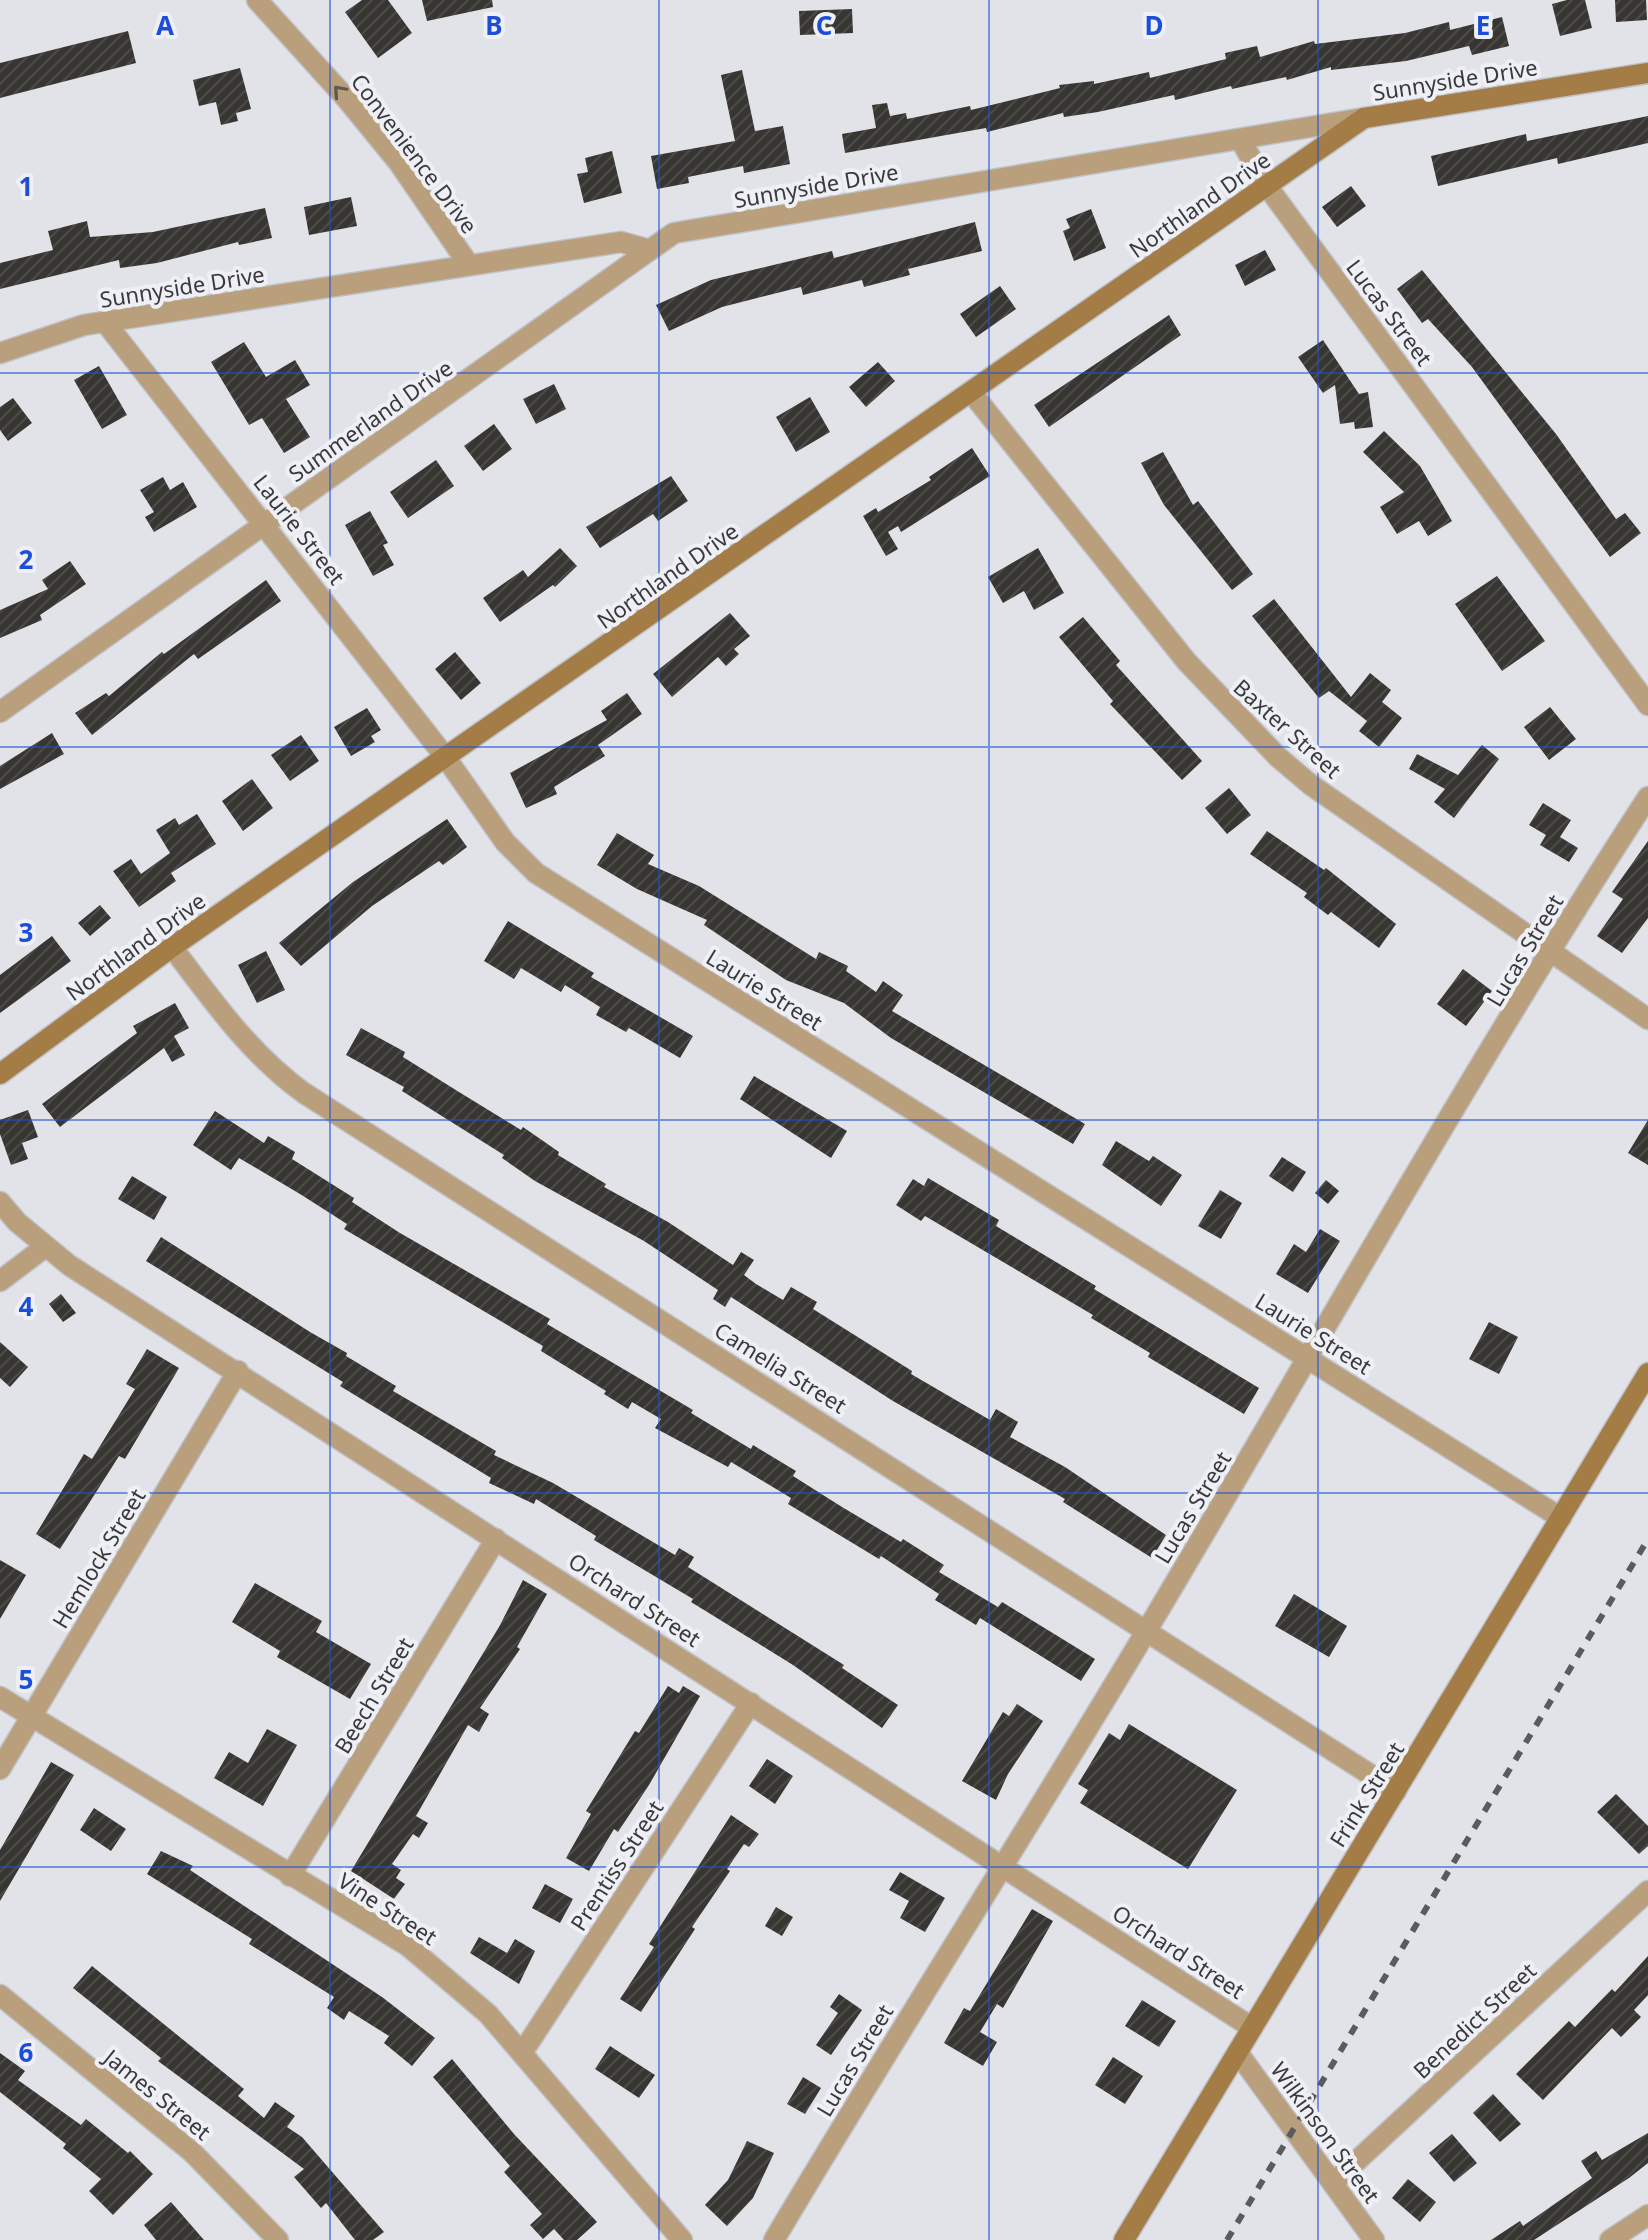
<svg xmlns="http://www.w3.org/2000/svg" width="1648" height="2240" font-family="'Noto Sans',sans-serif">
<defs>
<pattern id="building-hatch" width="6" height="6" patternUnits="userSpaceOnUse" patternTransform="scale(2)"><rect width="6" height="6" fill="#383632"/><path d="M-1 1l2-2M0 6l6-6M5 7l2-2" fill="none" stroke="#4d4b48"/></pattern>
</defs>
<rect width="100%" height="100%" fill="#e2e3e9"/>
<path fill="url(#building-hatch)" d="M362,0H388L412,33L378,58L345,12Z
M422,0H492L493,7L427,21Z
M1567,0H1585L1592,28L1560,36L1552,4Z
M1615,0H1646L1647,20L1616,22Z
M852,9L853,33L800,35L799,11Z
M1502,17L1509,46L1472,55L1469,46L1406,61L1331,70V67L1287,80L1286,77L1232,89L1231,86L1175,100L1174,95L1098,112L1064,117L1063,113L987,132L986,128L845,153L842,134L876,128L872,105L887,103L890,116L906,113L907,119L970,106L971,110L1060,88L1059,85L1094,81V84L1149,72L1150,78L1226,59L1225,53L1257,46L1260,57L1314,41L1315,44L1405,33L1449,22L1450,30Z
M128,31L136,63L0,98V63Z
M240,68L251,109L236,113L238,121L221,125L216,102L199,106L193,80Z
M742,70L755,131L783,126L790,164L744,173L743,166L688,177L689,183L657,189L651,156L735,141L721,75Z
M1648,116V143L1558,164L1557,158L1438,186L1431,156L1526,134L1527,141Z
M612,151L622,193L584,203L577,174L588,172L585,158Z
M1351,186L1366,206L1337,227L1322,207Z
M351,197L357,226L309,235L304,207Z
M265,208L272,238L239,245L238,242L157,263L120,268L119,260L0,289V263L53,250L48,231L87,221L90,237L153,232Z
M1091,209L1106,248L1074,261L1063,231L1070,228L1066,219Z
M975,222L982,251L908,269L910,275L864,287L862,280L803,295L801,287L722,307L669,331L656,305L711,280L832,251L834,258Z
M1265,250L1276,270L1245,286L1235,265Z
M1422,270L1556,434L1616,519L1625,513L1641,533L1610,557L1472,367L1428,319L1422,323L1397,289Z
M1000,286L1016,309L976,337L960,314Z
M1169,315L1181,335L1049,427L1034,405Z
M1323,340L1359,394L1368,392L1373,427L1355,429L1354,422L1340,424L1335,385L1323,393L1298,357Z
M244,342L266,377L295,360L310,385L286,399L310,437L284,453L262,418L249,425L211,362Z
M878,362L895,381L866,407L849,387Z
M99,366L127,415L102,429L74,380Z
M554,384L566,409L536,424L523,399Z
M810,397L830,432L796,452L776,417Z
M13,398L32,423L8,441L0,430V407Z
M494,424L512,449L483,471L464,446Z
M1384,431L1420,466L1452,521L1428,536L1419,521L1397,534L1380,507L1404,492L1363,452Z
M972,448L990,476L901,532L898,526L888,532L898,549L886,556L863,516L876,508L878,512L931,480L929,477Z
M1163,452L1193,505L1198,501L1253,574L1232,590L1164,505L1141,463Z
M436,460L454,486L408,518L390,492Z
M671,476L688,501L658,521L653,514L600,548L586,527Z
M163,477L170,490L183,482L197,507L154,532L145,517L154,512L140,490Z
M370,511L388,543L383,545L394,565L373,576L345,525Z
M560,548L577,566L555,587L553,585L500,622L483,598L523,570L528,577Z
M1038,548L1064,593L1034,610L1024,591L1003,603L988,577Z
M70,561L86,584L40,615L42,620L0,638V610L48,589L42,580Z
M1497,576L1545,641L1502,671L1455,604Z
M266,580L281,601L198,659L194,654L92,735L75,713L106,693L109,696L162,652L164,654Z
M1274,599L1351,697L1370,673L1391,690L1382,702L1402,718L1379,747L1359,731L1367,721L1329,691L1319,698L1252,616Z
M730,613L750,636L734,649L739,654L726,666L718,657L672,697L653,674Z
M1083,617L1120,661L1116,665L1202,761L1182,780L1110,704L1113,701L1059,637Z
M455,652L481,683L461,700L435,669Z
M627,693L642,714L598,745L605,756L554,787L557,794L526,808L510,773L607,720L601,711Z
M1550,707L1576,739L1549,760L1524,727Z
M367,708L381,730L371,736L375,742L351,756L334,727Z
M52,733L64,754L0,789V766Z
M301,735L319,761L290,781L271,755Z
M1482,745L1499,759L1454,818L1434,802L1445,789L1409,769L1417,754L1458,775Z
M252,779L273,808L243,831L222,801Z
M1229,788L1251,815L1227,834L1205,808Z
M1543,803L1571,820L1560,837L1578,848L1569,862L1540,845L1546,835L1529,825Z
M197,814L216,844L171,873L176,881L139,907L113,871L131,859L141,874L170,853L156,830L175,818L179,825Z
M447,819L467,847L443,865L439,861L372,906L301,966L279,943L353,882Z
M1267,831L1324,870L1326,868L1396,924L1379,948L1331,912L1328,915L1304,897L1307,893L1250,854Z
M617,833L654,855L648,864L699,886L816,959L819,952L848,966L846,971L876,992L883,981L903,995L892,1011L1085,1124L1073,1144L891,1038L844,1003L786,980L704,925L707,920L637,889L597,865Z
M1648,841V918L1622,953L1597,936L1623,899L1612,892Z
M100,905L111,918L90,936L78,923Z
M508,921L594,973L591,977L693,1036L680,1058L629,1028L626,1032L596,1015L600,1007L565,985L561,992L521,968L514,979L484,961Z
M52,936L71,961L0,1013V975Z
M266,951L285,990L257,1003L238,965Z
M1463,969L1492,991L1466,1026L1437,1004Z
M175,1003L189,1028L174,1036L185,1055L172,1062L164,1048L60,1127L42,1104L137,1033L133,1026Z
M361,1028L405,1052L403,1057L459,1092L521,1130L523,1127L559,1152L558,1155L606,1184L604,1187L668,1222L733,1265L741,1252L754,1260L744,1275L756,1284L783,1300L791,1287L817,1302L813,1309L912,1371L911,1374L990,1420L996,1409L1018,1422L1010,1437L1065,1467L1166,1535L1152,1558L1063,1502L1065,1499L893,1401L731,1297L725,1307L713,1299L718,1290L644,1241L535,1181L502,1158L504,1155L402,1091L404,1087L346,1055Z
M754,1076L847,1131L831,1158L740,1099Z
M28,1110L38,1137L22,1143L28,1159L11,1165L0,1134V1120Z
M215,1111L264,1143L268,1136L295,1152L292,1159L354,1198L352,1202L400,1233L550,1319L547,1324L693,1410L691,1413L751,1449L753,1445L796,1471L793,1476L842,1507L901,1542L903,1539L944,1565L939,1572L998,1607L1002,1602L1095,1659L1081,1681L980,1618L976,1625L935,1600L939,1594L881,1556L879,1559L788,1504L791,1498L731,1462L728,1467L655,1428L661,1419L632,1402L628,1409L604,1394L606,1391L541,1351L543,1346L344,1229L347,1224L300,1194L239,1158L231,1170L193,1145Z
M1648,1120V1165L1628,1153Z
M1116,1141L1149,1161L1153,1156L1182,1175L1161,1206L1102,1165Z
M1282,1157L1306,1172L1293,1192L1269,1176Z
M132,1176L167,1197L154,1220L118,1199Z
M928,1178L999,1220L996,1226L1096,1286L1094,1289L1259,1388L1244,1414L1148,1357L1150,1353L1091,1318L1093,1315L925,1216L921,1221L896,1205L913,1179L924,1186Z
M1326,1180L1339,1191L1328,1204L1315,1193Z
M1220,1190L1242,1203L1221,1239L1198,1226Z
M1320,1229L1340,1241L1308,1293L1276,1274L1294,1244L1306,1252Z
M161,1237L310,1332L347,1353L346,1356L396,1386L393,1391L496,1451L494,1455L553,1483L675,1555L679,1548L694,1557L688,1567L844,1665L842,1668L898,1705L882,1728L793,1665L691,1602L693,1599L594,1540L596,1536L536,1499L534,1504L489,1483L491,1478L340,1386L343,1382L146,1261Z
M61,1294L76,1313L63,1322L49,1304Z
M1489,1322L1518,1337L1499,1374L1469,1359Z
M0,1342L28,1367L10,1387L0,1378Z
M147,1349L179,1368L125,1459L119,1456L60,1549L36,1534L84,1454L92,1459L135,1389L126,1384Z
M0,1560L26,1575L0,1619Z
M523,1580L547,1594L517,1647L520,1649L480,1708L489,1714L479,1732L468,1725L416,1816L428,1823L419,1838L413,1834L392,1864L401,1870L396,1878L405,1884L394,1899L351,1871L499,1627Z
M255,1583L322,1621L316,1632L371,1664L350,1699L277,1657L280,1651L232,1622Z
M1294,1594L1347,1626L1329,1657L1275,1626Z
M668,1686L679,1693L683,1686L700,1696L649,1785L618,1832L614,1829L589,1871L566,1858L591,1814L586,1811L635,1731L639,1733Z
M1017,1704L1043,1721L1008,1774L996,1800L962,1781L1003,1712L1009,1716Z
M1129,1724L1237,1790L1188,1869L1080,1803L1088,1790L1078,1784L1109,1733L1120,1740Z
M267,1729L297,1745L263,1806L214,1778L229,1752L248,1763Z
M767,1759L793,1776L775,1804L749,1786Z
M51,1762L74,1775L0,1901V1850Z
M1616,1794L1648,1826V1846L1639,1854L1597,1812Z
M94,1808L126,1829L111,1851L80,1830Z
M731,1815L759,1834L749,1847L744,1844L727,1869L730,1871L692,1927L695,1929L641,2012L620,1999L654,1947L649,1944Z
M161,1851L193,1866L190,1870L382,1997L435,2038L412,2066L384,2043L389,2036L349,2011L344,2020L327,2008L334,1997L249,1944L252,1939L147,1874Z
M900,1872L945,1898L925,1932L900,1918L909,1901L889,1890Z
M545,1884L573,1899L560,1923L532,1908Z
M776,1907L793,1917L782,1936L765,1926Z
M1032,1909L1053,1921L1003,2008L997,2004L980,2032L997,2042L983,2066L944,2043L964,2008L970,2011Z
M479,1937L507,1953L515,1939L535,1951L519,1984L470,1953Z
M1648,1956V1995L1634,2010L1641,2017L1621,2037L1612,2028L1543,2100L1516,2074L1569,2021L1575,2027L1612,1989L1615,1992Z
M92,1966L244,2089L238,2096L264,2118L275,2102L295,2116L287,2127L302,2137L384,2232L373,2240H355L326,2203L321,2208L294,2177L304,2169L158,2061L161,2058L73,1988Z
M839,1994L862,2010L831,2055L816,2045L838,2013L830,2007Z
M1142,2000L1176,2021L1159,2047L1125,2026Z
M610,2046L655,2075L639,2098L595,2069Z
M0,2053L25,2071L18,2080L81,2125L86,2119L128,2153L130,2151L153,2174L113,2215L89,2191L101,2179L63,2148L66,2144L0,2092Z
M1113,2057L1143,2076L1125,2104L1095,2085Z
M452,2059L514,2134L597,2222L577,2240H564L554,2229L543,2239L530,2225L542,2214L504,2172L510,2166L433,2077Z
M803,2077L821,2088L805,2114L787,2104Z
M1493,2094L1521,2124L1500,2142L1473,2113Z
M1648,2133V2163L1629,2178L1534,2240H1491L1520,2221L1523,2226L1592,2178L1581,2161L1596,2151L1602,2160Z
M1452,2134L1477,2163L1454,2182L1429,2153Z
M747,2141L774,2153L753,2198L727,2226L705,2205L728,2180Z
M1408,2179L1436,2202L1420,2222L1392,2198Z
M171,2202L204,2240H156L144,2225Z"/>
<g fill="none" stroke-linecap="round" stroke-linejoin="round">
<g stroke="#c0c1c7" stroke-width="23">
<path id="street" d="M257,0L345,97L399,163L469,265
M1240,139L1267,186L1648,705
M105,322L446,758L505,842L536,873L1561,1518
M0,353L84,325L621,242L650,250L674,233L1364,118
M971,392L1187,662L1278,757L1311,785L1648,1019
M0,712L650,250
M172,947C212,1000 250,1054 304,1093L1396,1791
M0,1202L17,1222L69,1265L1251,2027
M0,1281L45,1247
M0,1697L408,1946L488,2014L682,2240
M0,1769L238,1371
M290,1876L496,1539
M0,1995L192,2152L278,2240
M522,2053L751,1703
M1238,2053L1374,2240
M1333,2183L1648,1891
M774,2240C897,2033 1027,1831 1150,1625C1315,1349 1472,1067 1648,797
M1610,2240L1648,2215"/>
</g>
<g stroke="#c0c1c7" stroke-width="23">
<path id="secondary" d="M0,1074L172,947L1364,118L1648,73
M1124,2240L1648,1373"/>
</g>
<use href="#street" stroke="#b99f7b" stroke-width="20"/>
<use href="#secondary" stroke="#a37d45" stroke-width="20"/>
<path stroke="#5b5b5e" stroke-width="6" stroke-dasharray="10 10" stroke-linecap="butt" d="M1227,2240L1648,1539"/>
</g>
<defs><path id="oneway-chevron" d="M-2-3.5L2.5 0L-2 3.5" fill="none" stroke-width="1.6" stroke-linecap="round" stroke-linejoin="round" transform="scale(2)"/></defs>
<use stroke="#605850" href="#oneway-chevron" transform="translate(339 91) rotate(-132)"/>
<path fill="none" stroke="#1d4ed8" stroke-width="2" stroke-opacity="0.55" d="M330,0V2240M659,0V2240M989,0V2240M1318,0V2240M0,373H1648M0,747H1648M0,1120H1648M0,1493H1648M0,1867H1648"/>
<g text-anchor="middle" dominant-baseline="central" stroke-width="8" stroke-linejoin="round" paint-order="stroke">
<g font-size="22" fill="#3a3a3d" stroke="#eff0f6">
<text transform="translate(1455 79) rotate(-9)">Sunnyside Drive</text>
<text transform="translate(415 153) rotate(53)">Convenience Drive</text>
<text transform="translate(816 185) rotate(-10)">Sunnyside Drive</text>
<text transform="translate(1199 204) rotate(-35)">Northland Drive</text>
<text transform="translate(182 286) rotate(-9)">Sunnyside Drive</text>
<text transform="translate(1390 312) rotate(53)">Lucas Street</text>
<text transform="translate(370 420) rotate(-35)">Summerland Drive</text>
<text transform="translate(300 529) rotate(52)">Laurie Street</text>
<text transform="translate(667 575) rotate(-35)">Northland Drive</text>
<text transform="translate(1288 728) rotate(42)">Baxter Street</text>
<text transform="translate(135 946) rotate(-36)">Northland Drive</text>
<text transform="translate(1524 950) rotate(-59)">Lucas Street</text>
<text transform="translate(765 989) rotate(32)">Laurie Street</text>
<text transform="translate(1314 1333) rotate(32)">Laurie Street</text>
<text transform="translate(781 1367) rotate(32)">Camelia Street</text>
<text transform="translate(1192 1507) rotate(-59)">Lucas Street</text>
<text transform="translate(98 1558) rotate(-59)">Hemlock Street</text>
<text transform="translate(635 1599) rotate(33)">Orchard Street</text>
<text transform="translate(373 1695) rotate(-59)">Beech Street</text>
<text transform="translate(1366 1794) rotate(-58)">Frink Street</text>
<text transform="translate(616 1865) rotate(-57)">Prentiss Street</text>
<text transform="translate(388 1908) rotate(33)">Vine Street</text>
<text transform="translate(1179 1951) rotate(33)">Orchard Street</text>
<text transform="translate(1474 2020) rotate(-43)">Benedict Street</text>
<text transform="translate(854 2060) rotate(-59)">Lucas Street</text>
<text transform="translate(158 2094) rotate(39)">James Street</text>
<text transform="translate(1326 2132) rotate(54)">Wilkinson Street</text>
</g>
</g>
<g font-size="26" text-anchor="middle" font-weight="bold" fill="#1d4ed8" stroke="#eff0f6" stroke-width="8" stroke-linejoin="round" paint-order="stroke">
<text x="165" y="35">A</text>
<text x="494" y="35">B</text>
<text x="824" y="35">C</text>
<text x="1154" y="35">D</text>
<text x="1483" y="35">E</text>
<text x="26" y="196">1</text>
<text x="26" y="569">2</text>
<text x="26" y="942">3</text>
<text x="26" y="1316">4</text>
<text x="26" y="1689">5</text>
<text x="26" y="2062">6</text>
</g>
</svg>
